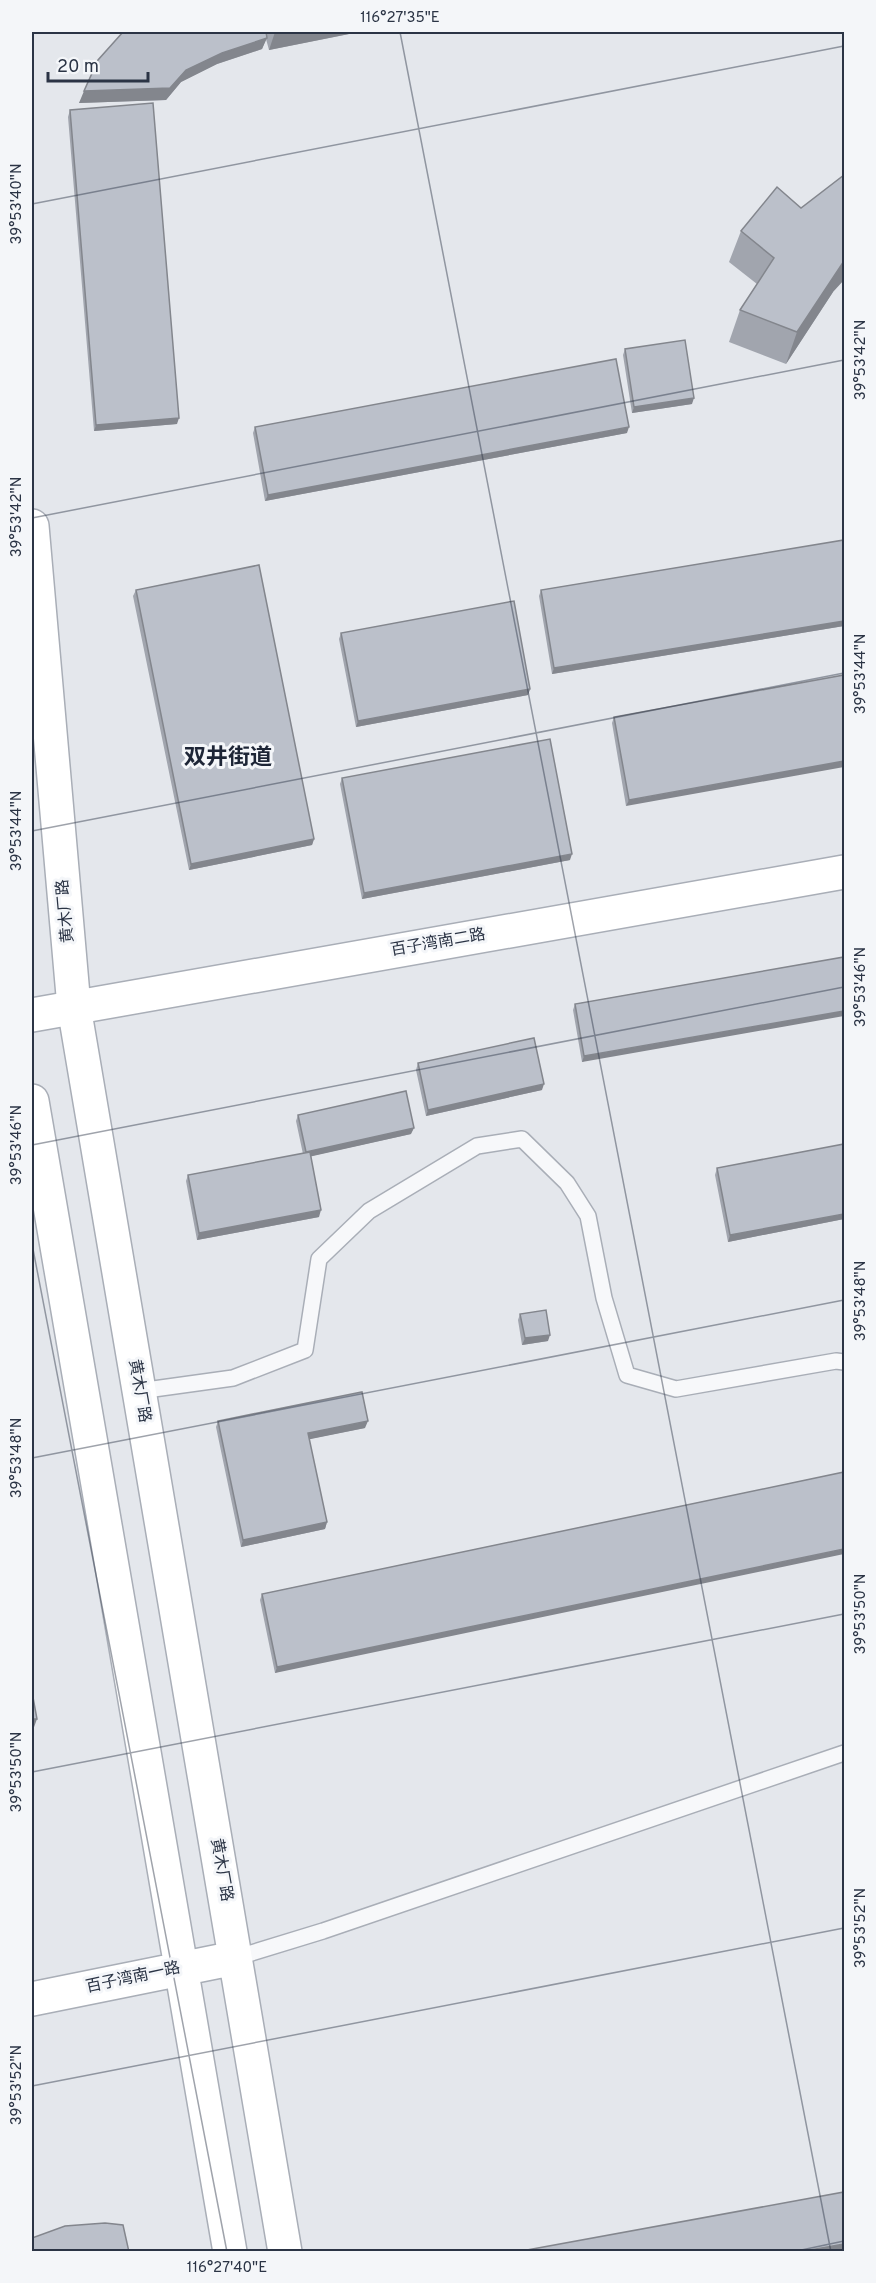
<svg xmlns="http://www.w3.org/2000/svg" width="876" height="2283" font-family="Overpass,'Noto Sans SC',sans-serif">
<rect width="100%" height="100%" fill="#e4e7ec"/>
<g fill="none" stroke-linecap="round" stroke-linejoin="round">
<g stroke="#a9aeb7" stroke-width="18">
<path id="lane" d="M139,1391L233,1378L305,1350L319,1259L369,1211L477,1146L522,1139L567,1183L588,1216L604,1298L627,1375L676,1389L836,1361L844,1362
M235,1958L323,1931L844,1753"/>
</g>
<g stroke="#a9aeb7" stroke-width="36">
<path id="secondary" d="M32,526L74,1007L285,2252
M32,1015L844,872
M32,1101L230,2252
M32,1999L235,1958"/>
</g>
<use href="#lane" stroke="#f7f8fa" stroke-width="15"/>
<use href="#secondary" stroke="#fff" stroke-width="33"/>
</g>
<path fill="#a1a5ae" d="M123,32H359L269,50L266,39L262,49L217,64L181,82L166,100L79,103Z
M70,110L177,424L94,431L68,117Z
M844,137V147L842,144Z
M741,231L833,292L786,364L729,342L740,310L757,284L729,262Z
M625,349L692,404L632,413L623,355Z
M255,427L627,433L265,501L253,433Z
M844,540V626L552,674L539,596L541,590Z
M136,590L314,839L312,845L189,870L133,596Z
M341,633L530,689L528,695L356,727L339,639Z
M844,675L626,806L612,723L614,717Z
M342,778L570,860L362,899L340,784Z
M844,957L582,1062L573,1010L575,1004Z
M418,1063L542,1090L426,1116L416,1070Z
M298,1115L411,1134L311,1156L319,1217L197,1240L186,1181L188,1175L303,1154L296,1121Z
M844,1144V1219L728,1242L715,1175L717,1168Z
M520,1314L548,1341L522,1345L518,1320Z
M218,1421L365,1428L309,1439L327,1522L325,1529L241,1547L216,1427Z
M844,1472L275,1673L260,1600L262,1594Z"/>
<path fill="#83868d" d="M275,32H359L269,50Z
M267,38L262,49L217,64L181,82L166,100L79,103L84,91L186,70L222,53Z
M844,261V280L833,292L786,364L797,332Z
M694,398L692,404L632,413L634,407Z
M179,418L177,424L94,431L96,425Z
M629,427L627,433L265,501L268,495Z
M844,621V626L552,674L554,668Z
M530,689L528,695L356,727L358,721Z
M844,761V767L626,806L629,800Z
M314,839L312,845L189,870L191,864Z
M572,854L570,860L362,899L364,893Z
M844,1011V1016L582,1062L584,1056Z
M544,1084L542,1090L426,1116L428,1110Z
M414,1128L411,1134L304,1158L306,1152Z
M321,1210L319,1217L197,1240L199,1233Z
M844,1214V1219L728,1242L730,1235Z
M550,1335L548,1341L522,1345L525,1338Z
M368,1421L365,1428L306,1440L308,1433Z
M327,1522L325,1529L241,1547L243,1540Z
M844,1549V1554L275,1673L277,1667Z
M32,1719H37L33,1730L32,1731Z
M844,2244V2252H799Z"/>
<path fill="#bbc0ca" stroke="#83868d" stroke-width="1.5" d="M123,32H266L267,38L222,53L186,70L170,88L84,91L98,60Z
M153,103L179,418L96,425L70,110Z
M844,175V261L797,332L740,310L774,258L741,231L777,187L801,208Z
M685,340L694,398L634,407L625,349Z
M616,359L629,427L268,495L255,427Z
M844,540V621L554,668L541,590Z
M259,565L314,839L191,864L136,590Z
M514,601L530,689L358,721L341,633Z
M844,675V761L629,800L614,717Z
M550,739L572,854L364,893L342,778Z
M844,957V1011L584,1056L575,1004Z
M534,1038L544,1084L428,1110L418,1063Z
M406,1091L414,1128L306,1152L298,1115Z
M844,1144V1214L730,1235L717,1168Z
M310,1152L321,1210L199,1233L188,1175Z
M546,1310L550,1335L525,1338L520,1314Z
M362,1392L368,1421L308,1433L327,1522L243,1540L218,1421Z
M844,1472V1549L277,1667L262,1594Z
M32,1692L37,1719H32Z
M844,2192V2244L799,2252H516Z
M105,2223L123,2225L129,2252H32V2238L65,2226Z"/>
<path fill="none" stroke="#2b3445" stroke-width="1.5" stroke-opacity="0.45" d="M400,32L831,2252M32,204L844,46M32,518L844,360M32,831L844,673M32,1145L844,987M32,1244L227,2252M32,1458L844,1300M32,1772L844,1614M32,2086L844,1928M792,2252L844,2241"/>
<g text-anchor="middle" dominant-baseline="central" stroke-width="6" stroke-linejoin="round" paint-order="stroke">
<g font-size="16" fill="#2b3445" stroke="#f4f6f9">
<text transform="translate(66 911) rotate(-95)">黄木厂路</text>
<text transform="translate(438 943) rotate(-10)">百子湾南二路</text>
<text transform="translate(139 1391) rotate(80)">黄木厂路</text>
<text transform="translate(221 1870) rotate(80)">黄木厂路</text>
<text transform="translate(133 1978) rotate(-12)">百子湾南一路</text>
</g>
<g font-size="22" font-weight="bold" fill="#1d2536" stroke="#f4f6f9">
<text x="228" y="758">双井街道</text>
</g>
</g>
<rect width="876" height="2283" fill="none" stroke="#f4f6f9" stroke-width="66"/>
<path d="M48 72v9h100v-9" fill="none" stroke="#2b3445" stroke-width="3"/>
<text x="57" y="72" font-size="18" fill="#2b3445" stroke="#f4f6f9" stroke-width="4.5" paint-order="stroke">20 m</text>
<rect x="33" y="33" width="810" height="2217" fill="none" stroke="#2b3445" stroke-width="2"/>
<g font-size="15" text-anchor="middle" fill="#2b3445">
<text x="400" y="22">116°27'35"E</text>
<text transform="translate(16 204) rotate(-90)" y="5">39°53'40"N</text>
<text transform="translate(860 360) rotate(-90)" y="5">39°53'42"N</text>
<text transform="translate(16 517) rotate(-90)" y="5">39°53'42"N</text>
<text transform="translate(860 674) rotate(-90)" y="5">39°53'44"N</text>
<text transform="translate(16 831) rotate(-90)" y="5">39°53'44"N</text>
<text transform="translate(860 987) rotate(-90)" y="5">39°53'46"N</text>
<text transform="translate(16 1145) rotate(-90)" y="5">39°53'46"N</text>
<text transform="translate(860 1301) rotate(-90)" y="5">39°53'48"N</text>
<text transform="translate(16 1458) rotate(-90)" y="5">39°53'48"N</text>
<text transform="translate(860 1614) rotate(-90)" y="5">39°53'50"N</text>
<text transform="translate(16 1772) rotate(-90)" y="5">39°53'50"N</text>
<text transform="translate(860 1928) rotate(-90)" y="5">39°53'52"N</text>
<text transform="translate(16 2085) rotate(-90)" y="5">39°53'52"N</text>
<text x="227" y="2272">116°27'40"E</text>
</g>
</svg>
